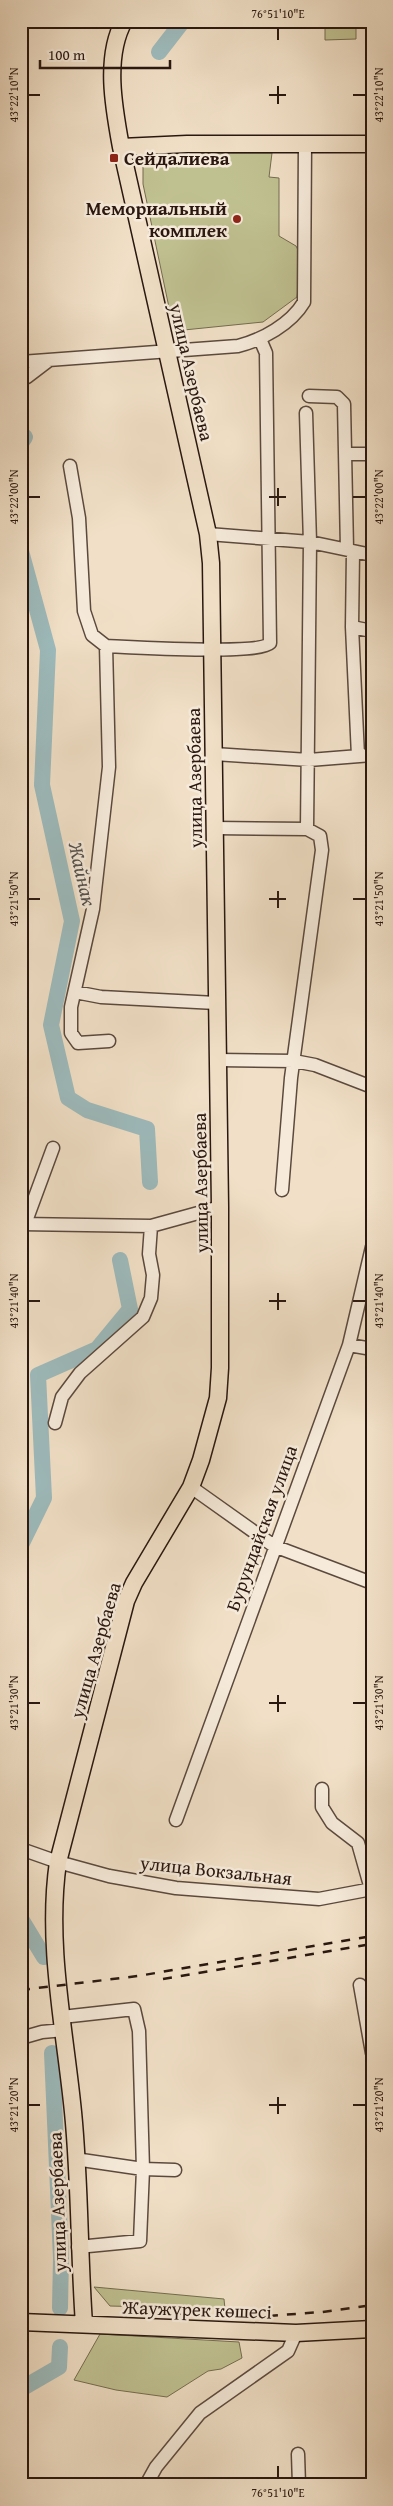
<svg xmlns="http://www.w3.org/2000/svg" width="393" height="2506" font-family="'Gentium Book Plus',serif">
<rect width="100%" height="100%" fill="#f1e0c7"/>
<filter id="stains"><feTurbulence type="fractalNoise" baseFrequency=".004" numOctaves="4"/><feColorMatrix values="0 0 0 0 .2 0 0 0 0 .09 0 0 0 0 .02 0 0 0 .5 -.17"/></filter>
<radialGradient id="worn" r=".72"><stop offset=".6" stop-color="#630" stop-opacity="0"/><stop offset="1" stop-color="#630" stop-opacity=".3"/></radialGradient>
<path fill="#c0c191" stroke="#746c50" d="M325,21H372V25L356,26V39L325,40Z
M155,153H272L269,177L279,178V236L296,246L302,258L297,297L263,322L174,331L143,184V162Z
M94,2287L224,2299L225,2309L110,2306Z
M100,2334L239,2342L242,2358L221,2369L208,2371L167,2397L116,2390L74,2380Z"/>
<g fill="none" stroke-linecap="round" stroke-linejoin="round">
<path stroke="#9dbbbd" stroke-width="16" d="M159,52L183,21
M21,443L25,437
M21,551L48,650L42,785L72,921L51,1025L68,1098L87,1110L147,1129L150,1182
M21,1545L44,1498L38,1375L97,1349L130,1309L120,1260
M21,1919L44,1957
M52,2053L61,2258L60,2308
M21,2389L59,2367L60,2347"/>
<g stroke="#5b493e" stroke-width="15">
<path id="minor" d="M21,362L238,346C262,340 291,324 304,302L305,144
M21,378L27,377L48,361
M309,396L337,397L344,404L347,549
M306,413L310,542L307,829
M347,454H372
M70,466L79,518L84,611L92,635L106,646L109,767L93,909L71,1007V1033L78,1043L109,1041
M208,534L310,542L372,555
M353,552L352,627L358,756
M352,627L372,631
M106,646C129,647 259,655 270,643L266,353L260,339
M214,754L309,760L372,755
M215,828L307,829L320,836L322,850L291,1078L282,1190
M75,992L101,997L216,1003
M218,1060L294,1061L315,1065L372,1087
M21,1224L151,1226L220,1207
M25,1224L53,1148
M349,1345L372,1349
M55,1423L62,1397L80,1373L143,1317L151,1298L153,1275L149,1254L151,1226
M191,1487L274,1546L372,1583
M322,1789V1807L332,1823L358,1843L371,1889
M176,1820L349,1345L372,1247
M21,1849L58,1862L109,1876L176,1888L319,1899L372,1889
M360,1985L372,2053
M62,2017L134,2009L139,2031L143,2169L140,2241L78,2247
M21,2038L42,2032L64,2030
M75,2159L143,2169L175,2170
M298,2454L299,2485
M146,2485L156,2467L200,2413L288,2351L296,2333"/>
</g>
<g stroke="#291710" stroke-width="19">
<path id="major" d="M121,147L187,144H372
M21,2322L296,2333L372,2329
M84,2324C79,2254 80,2182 73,2112C65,2030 46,1944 58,1862L126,1601L134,1583L191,1487L201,1460L218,1398L220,1368V1207L211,563L208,534L121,147C114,109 104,57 124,21"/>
</g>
<use href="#minor" stroke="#f6ebdb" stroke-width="12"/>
<use href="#major" stroke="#f1e0c7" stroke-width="16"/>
<path stroke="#291710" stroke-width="2.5" stroke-dasharray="9 9" stroke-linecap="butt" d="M163,1979L372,1944
M21,1990L138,1976L372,1936
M125,2312L268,2316L322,2312L372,2305"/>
</g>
<path fill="none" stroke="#291710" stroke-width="2" d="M278,28V40M278,86V104M28,95H40M269,95H286M353,95H366M278,488V506M28,497H40M269,497H286M353,497H366M278,891V908M28,899H40M269,899H286M353,899H366M278,1293V1310M28,1301H40M269,1301H286M353,1301H366M278,1695V1712M28,1703H40M269,1703H286M353,1703H366M278,2097V2114M28,2105H40M269,2105H286M353,2105H366M278,2466V2478"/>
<g fill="#8f2418" stroke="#f6ebdb" stroke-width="2">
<rect x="109" y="153" width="10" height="10" rx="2.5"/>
<circle cx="237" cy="219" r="5"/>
</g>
<g text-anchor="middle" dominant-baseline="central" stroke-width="5" stroke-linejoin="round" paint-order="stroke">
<g font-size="19" font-weight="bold" fill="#291710" stroke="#f6ebdb" text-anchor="start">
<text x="124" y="158">Сейдалиева</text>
<text x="227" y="208" text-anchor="end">Мемориальный<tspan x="227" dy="22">комплек</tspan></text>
</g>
<g font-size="19" fill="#291710" stroke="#f6ebdb">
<text transform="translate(192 372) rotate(77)">улица Азербаева</text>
<text transform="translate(194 778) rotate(-91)">улица Азербаева</text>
<text transform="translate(200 1183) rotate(-91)">улица Азербаева</text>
<text transform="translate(261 1528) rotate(-70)">Бурундайская улица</text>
<text transform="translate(95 1650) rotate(-74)">улица Азербаева</text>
<text transform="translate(216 1870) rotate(6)">улица Вокзальная</text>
<text transform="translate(57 2202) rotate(-92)">улица Азербаева</text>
<text transform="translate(197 2309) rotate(2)">Жаужүрек көшесі</text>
</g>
<g font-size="20" font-style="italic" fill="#52504d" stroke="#f6ebdb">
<text transform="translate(83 874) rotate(77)">Жайнак</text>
</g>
</g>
<rect width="393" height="2506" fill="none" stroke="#f1e0c7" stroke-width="55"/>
<path d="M40 60v8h130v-8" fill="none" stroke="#291710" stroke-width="2.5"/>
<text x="48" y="60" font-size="15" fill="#291710" stroke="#f6ebdb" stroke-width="4" paint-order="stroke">100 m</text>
<rect x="28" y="28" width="338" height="2450" fill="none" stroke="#291710" stroke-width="2"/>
<g font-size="12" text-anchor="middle" fill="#291710">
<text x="278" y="18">76°51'10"E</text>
<text transform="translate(14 95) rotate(-90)" y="4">43°22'10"N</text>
<text transform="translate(379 95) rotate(-90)" y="4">43°22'10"N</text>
<text transform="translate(14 497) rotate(-90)" y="4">43°22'00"N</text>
<text transform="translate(379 497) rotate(-90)" y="4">43°22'00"N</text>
<text transform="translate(14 899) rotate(-90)" y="4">43°21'50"N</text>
<text transform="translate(379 899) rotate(-90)" y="4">43°21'50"N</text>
<text transform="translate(14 1301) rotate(-90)" y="4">43°21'40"N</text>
<text transform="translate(379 1301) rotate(-90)" y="4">43°21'40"N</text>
<text transform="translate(14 1703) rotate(-90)" y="4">43°21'30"N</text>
<text transform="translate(379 1703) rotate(-90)" y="4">43°21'30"N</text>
<text transform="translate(14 2105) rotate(-90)" y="4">43°21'20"N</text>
<text transform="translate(379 2105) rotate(-90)" y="4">43°21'20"N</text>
<text x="278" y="2497">76°51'10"E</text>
</g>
<rect width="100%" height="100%" filter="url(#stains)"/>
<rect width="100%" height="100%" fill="url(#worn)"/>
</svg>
